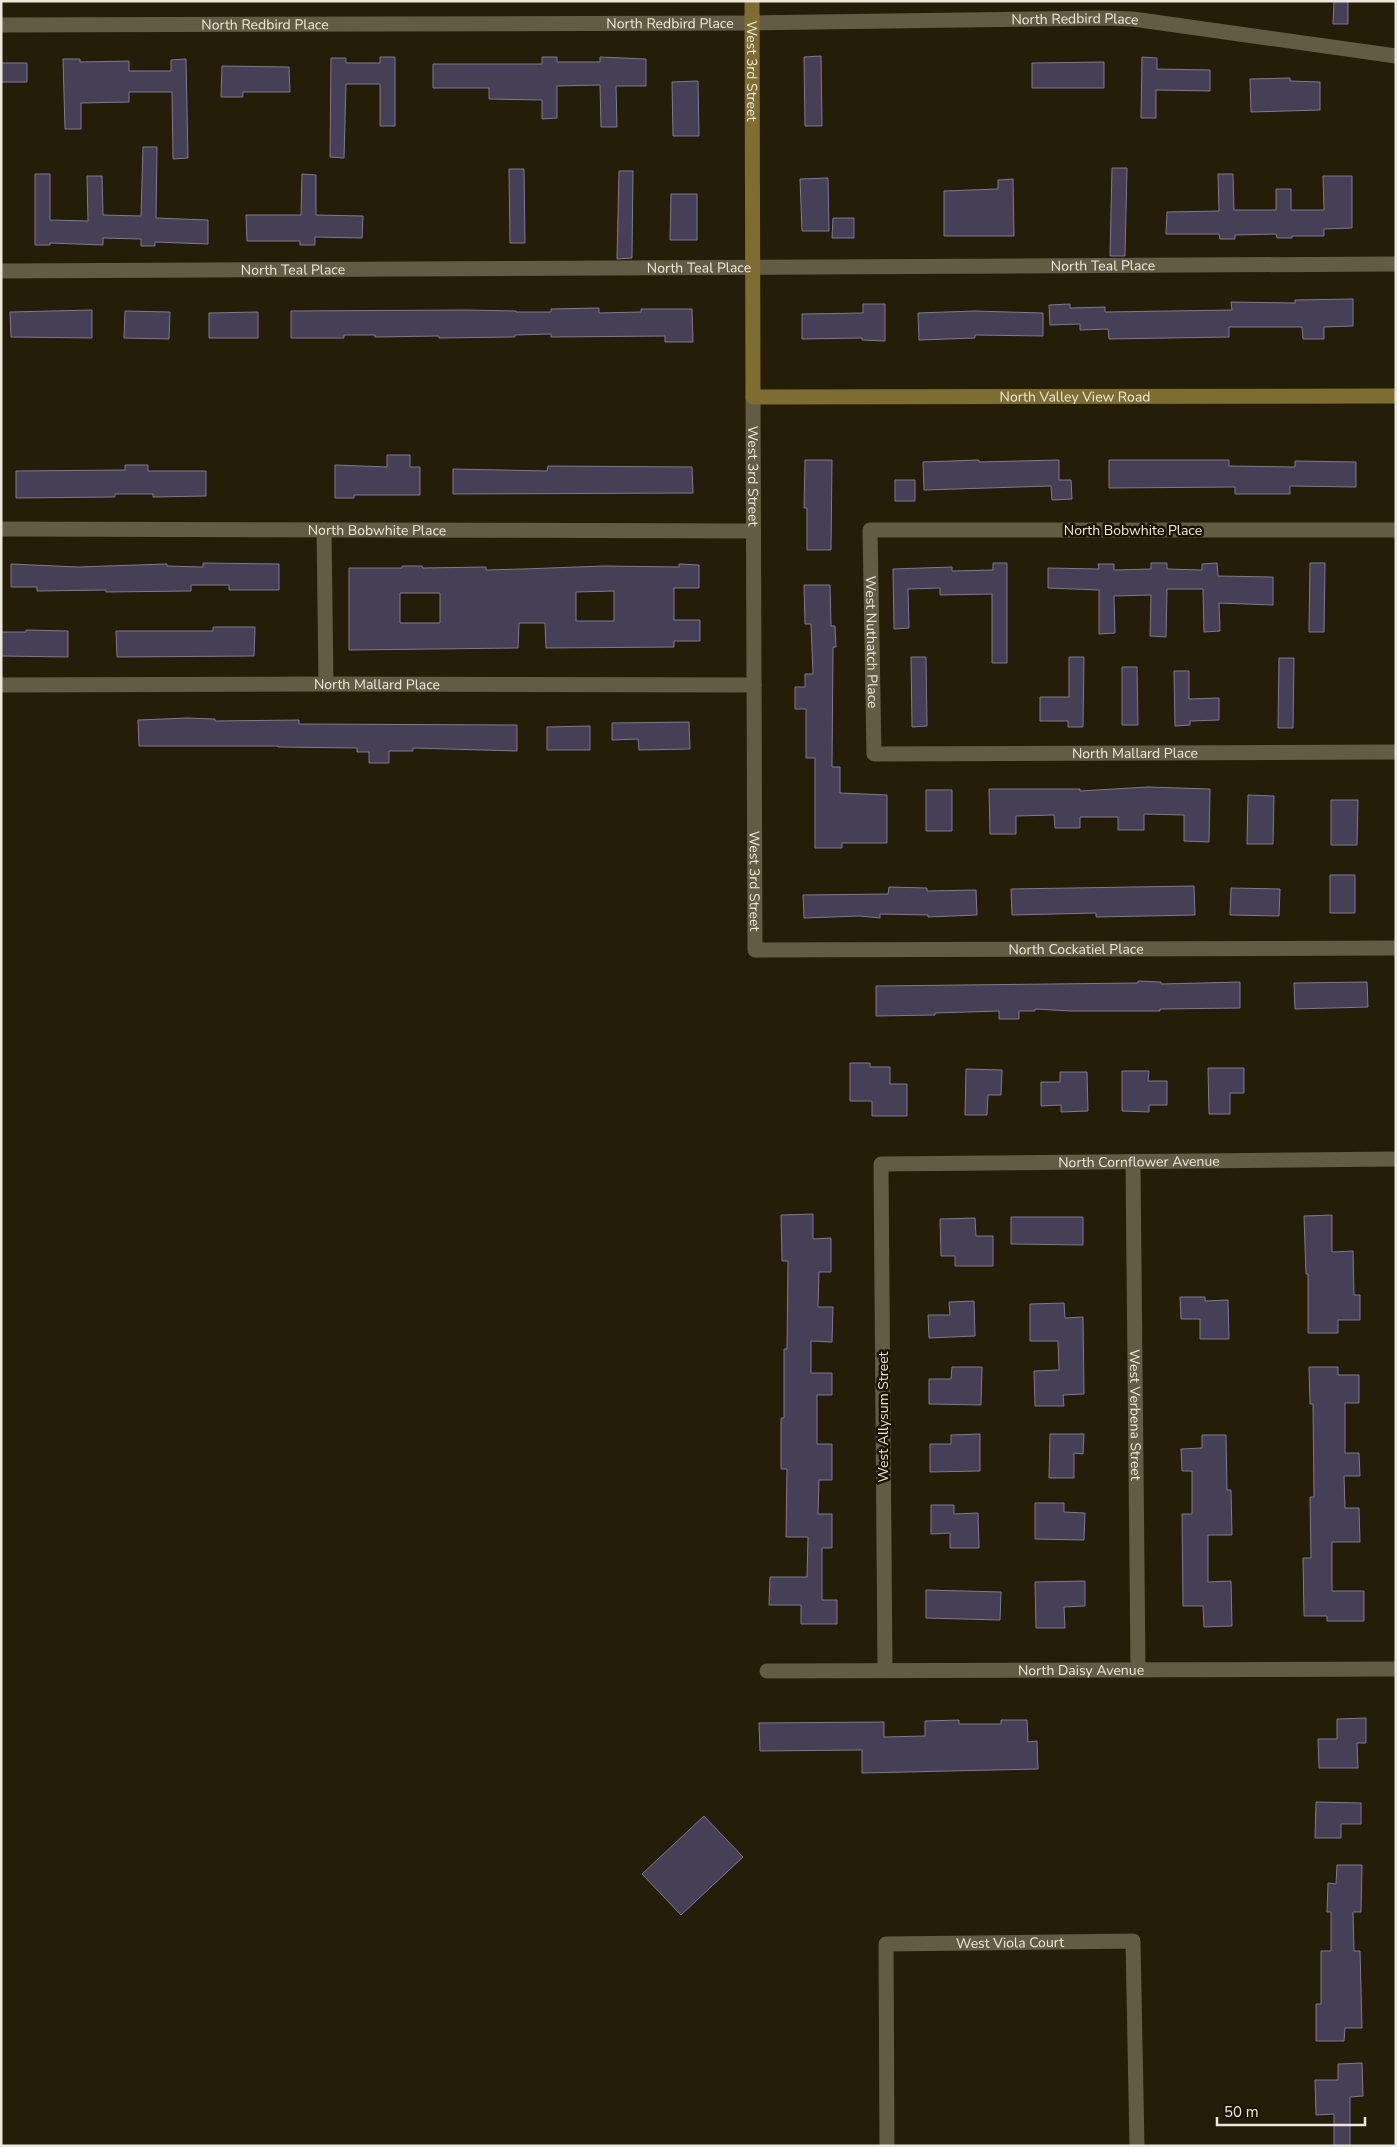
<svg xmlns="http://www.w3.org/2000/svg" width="1397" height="2147" font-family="'Nunito Sans',sans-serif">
<rect width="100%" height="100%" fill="#241d07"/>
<path fill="#454056" stroke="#7e7992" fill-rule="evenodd" d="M1334,1H1348V24H1333Z
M821,56L822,126H805L804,57Z
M380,57H395V126H380V84H346L344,158L330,157L331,58H346V63H380Z
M542,57H557V62H600V57L646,59V86H616L617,127H601L600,85L557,86V118L542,119V100L489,99V88H433V64H542Z
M1142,57L1157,58V69L1210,70V91L1156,90V118H1141Z
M63,59H80V62L129,61V71H171V60L186,59L188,158L173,159L172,92H129V102L81,103V129H65Z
M1104,62V88H1032V63Z
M1,63H27V82H1Z
M222,66L289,67L290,92H243V97H221Z
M1290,78V81L1320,82V110L1251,112L1250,79Z
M698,81L699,136H673L672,82Z
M143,147H157L156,218L208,220V244L155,242V246H141V239L103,238V245L50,243V245H35V174H50V220L88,221L87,176H102L103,215L141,216Z
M1112,168H1127L1125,256H1110Z
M509,169H524L525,243H510Z
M619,171H633L632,258L617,259Z
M302,174L316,175V215L363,216L362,238L315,237V245H300V241H247L246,215H301Z
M1218,174H1233L1234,210H1276V189H1291V210H1324L1323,176H1352V228L1324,229V236H1292V238H1277L1276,234L1235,235V239H1220L1219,234H1166L1167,212L1219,211Z
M828,178L829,231H802L800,179Z
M1013,179L1014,236H944V191L998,189V180Z
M671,194H697V240H670Z
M833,218H854V238H832Z
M1353,299V326L1324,327V339H1303L1302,327H1229V337L1109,339L1108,329L1080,330V324L1050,325L1049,305L1070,304V308L1105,307V312L1232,310L1231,302L1295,303V300Z
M863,304H885V341L862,340V338L802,339V314L863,313Z
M599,308V313L641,312V309H692L693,342H665V336L551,337V334L515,335V337L439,338V336L375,337V335H344V338H291V311L467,310L516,311V312H551V309Z
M92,310V338L11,337L10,312Z
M125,311L170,312L169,339L124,338Z
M974,311L1043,313V336L975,335V338L919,340L918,313Z
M258,312V338H209V313Z
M387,455H410V467H420V495H354V498H335V465L387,467Z
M805,460H832L831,550H807V508H804Z
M979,460V462L1059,460V480H1071L1072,499L1052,500L1051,486L924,490L923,462Z
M1109,460H1229V466L1295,467V461L1356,462V487L1290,486V494H1235V487L1109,488Z
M125,465H148V471H206V496L153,497V494H115V497L16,498V471L125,470Z
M548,466L692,467L693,493L453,494V469L547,471Z
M895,480H915V501H895Z
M203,563L279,564V590H229V585H191V591L106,592V590L37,591V587H11V564L78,567L167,564V566L203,567Z
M993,563H1007V663H992V594L940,595V588L908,589L909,628L894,629L893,569L952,567V571L993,570Z
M1151,563H1167V569L1202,570V564L1217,563L1218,576L1273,577V605L1219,603L1220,631L1204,632L1203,589H1167L1166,637L1150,636L1151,595L1114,596L1115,633L1099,634V590L1048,588V568L1099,569L1098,564H1114V570L1151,569Z
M1310,563H1325L1324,632H1309Z
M679,564L699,565V588H674V620H700V641H674V647L546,648L545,623H519L518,648L349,650V568H402V566H422L423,568L486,567V570L523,569L604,566L679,567ZM614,591V621H576V592ZM400,593H440V623H400Z
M804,585H830L831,626H835L836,647H833L832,767H840V793L887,795V843H842V848H815V758H806V709H795V687H805V674H813L811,624H805Z
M213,627H255L254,656L117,657L116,631H213Z
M26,630L68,631V657L1,656V632H26Z
M911,657H926L927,726L912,727Z
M1069,657H1084L1083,727H1068V721H1040V697H1069Z
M1279,658H1294L1293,728H1278Z
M1122,667H1137L1138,725H1122Z
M1174,671H1189V699L1219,698V720L1190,721V725L1175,726Z
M187,718L215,719V721L299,720V724L517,725V751L413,748V751H389V763H369V752H357V748L278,747V746H139L138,720Z
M689,722L690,749L639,750L638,739L612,740V723Z
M590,726V750H547V727Z
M1148,787L1210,789L1209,842L1184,841V815L1144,814V830H1118V817H1080V828H1055L1054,815L1016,816V834H990L989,789H1080V791Z
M926,790H952V831H926Z
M1248,795L1274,796L1273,844H1247Z
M1331,800H1358L1357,845H1331Z
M1330,875H1355V913H1330Z
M1194,886L1195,915L1096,917V913L1012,915L1011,889Z
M889,887L927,888V891L976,890L977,915L928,917V915L880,914V918L860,916L804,918L803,895L888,894Z
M1231,888L1280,889L1279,916L1230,915Z
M1138,981L1161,982V984L1240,982V1008L1160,1009V1011H1071L1035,1009V1011H1019V1019H999V1011L935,1013V1015L876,1016V986L1138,983Z
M1367,982L1368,1007L1295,1009L1294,983Z
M850,1063H870V1067H890V1084H907V1116H872V1101H850Z
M1208,1068H1244V1093H1230V1114H1209Z
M966,1069L1002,1070L1001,1095H988L987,1115H965Z
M1122,1071H1149L1148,1081H1167V1105H1149V1112L1122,1111Z
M1060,1072H1087L1088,1111L1061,1112V1105L1041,1106V1082H1060Z
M813,1214V1239L831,1238V1272H819L818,1307H833L832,1342L811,1341V1373H832V1395H817V1444H832V1480H819L818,1514H832V1548H822V1600H837V1624H801V1605H769L770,1577H807L808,1537H786L787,1469H781V1418H784V1349H787L788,1261H782L781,1215Z
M1332,1215V1252L1353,1251L1354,1295H1360V1320H1338V1333H1308V1274H1306L1304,1216Z
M1011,1217H1083V1245L1011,1244Z
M975,1218L976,1236H993V1266H955V1256H941L940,1219Z
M1180,1297H1205V1301L1228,1300L1229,1339H1200V1319H1181Z
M974,1301L975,1336L929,1338L928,1315H950L949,1302Z
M1064,1303L1065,1318L1083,1317L1084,1394L1063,1395L1064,1406H1035L1034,1371L1059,1370L1058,1341H1030V1304Z
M952,1367H982L981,1405L929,1404V1379H951Z
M1309,1367H1338V1375H1359V1403H1345V1453H1359L1360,1476H1344L1345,1508H1359L1360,1542H1332V1591H1364V1621H1327V1616H1304L1303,1558H1311L1310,1497H1314L1313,1404H1310Z
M980,1434V1471L930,1472V1444H951V1435Z
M1050,1434H1084L1083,1454L1074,1453V1478H1049Z
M1202,1435H1226L1227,1490H1231L1232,1535H1208V1582L1231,1581L1232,1626L1204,1627L1203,1606H1183L1182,1514H1192V1471H1182L1181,1449L1202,1448Z
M1035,1503H1064V1512L1085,1513L1084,1540L1035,1539Z
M931,1505H954V1514L978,1513L979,1548H950V1533L931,1534Z
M1085,1581V1606L1064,1607L1065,1628H1036L1035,1582Z
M926,1590L1001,1592L1000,1620L926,1618Z
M1366,1718V1743H1357L1358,1768H1319L1318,1739H1337V1719Z
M959,1720V1724H1001V1720H1027L1028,1742L1037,1741L1038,1769L862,1773V1750L760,1751L759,1723L884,1722V1737L925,1736V1721Z
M1316,1802L1361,1803V1824H1341V1838H1315Z
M704,1816L743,1857L681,1915L642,1874Z
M1337,1865H1362L1361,1912H1353L1354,1951H1360L1362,2028H1345L1344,2041H1316V2004H1321V1951H1331V1912H1327L1328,1883L1336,1884Z
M1362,2063L1363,2096L1350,2097V2146H1334V2114L1316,2115L1315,2080H1338V2064Z"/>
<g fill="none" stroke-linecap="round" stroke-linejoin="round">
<g stroke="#635c44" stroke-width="15">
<path id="s1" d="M1,25L752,23L1103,18L1133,19L1396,56"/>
<path id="s2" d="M1,271L1396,264"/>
<path id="s3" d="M753,397L755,950L1396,948"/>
<path id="s4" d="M1,529L753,531"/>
<path d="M324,530L326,684"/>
<path id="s5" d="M1396,530H870L874,754L1396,752"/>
<path id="s6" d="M1,685L326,684L754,685"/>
<path id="s7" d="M1133,1163L1138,1669"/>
<path id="s8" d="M885,1670L881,1164L1396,1159"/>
<path id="s9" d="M767,1671L1396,1669"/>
<path id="s10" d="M887,2146L886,1944L1133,1941L1137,2146"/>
</g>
<path stroke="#7e6d30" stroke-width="15" id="s11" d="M752,1L753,397L1396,396"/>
</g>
<g text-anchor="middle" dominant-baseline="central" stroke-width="5" stroke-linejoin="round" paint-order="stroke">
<g font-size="14" fill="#ece8db" stroke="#1a1401">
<text stroke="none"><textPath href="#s1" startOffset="1074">North Redbird Place</textPath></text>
<text stroke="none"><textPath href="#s1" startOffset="264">North Redbird Place</textPath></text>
<text stroke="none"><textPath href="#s1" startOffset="669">North Redbird Place</textPath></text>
<text stroke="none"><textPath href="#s11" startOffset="70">West 3rd Street</textPath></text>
<text stroke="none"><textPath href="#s2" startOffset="1102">North Teal Place</textPath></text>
<text stroke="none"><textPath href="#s2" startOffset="698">North Teal Place</textPath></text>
<text stroke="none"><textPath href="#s2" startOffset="292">North Teal Place</textPath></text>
<text stroke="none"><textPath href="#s11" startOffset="718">North Valley View Road</textPath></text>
<text stroke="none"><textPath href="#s3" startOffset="79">West 3rd Street</textPath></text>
<text stroke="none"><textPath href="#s4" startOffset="376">North Bobwhite Place</textPath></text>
<text x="1133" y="530">North Bobwhite Place</text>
<text stroke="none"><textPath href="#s5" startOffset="638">West Nuthatch Place</textPath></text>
<text stroke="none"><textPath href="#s6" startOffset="376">North Mallard Place</textPath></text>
<text stroke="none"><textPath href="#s5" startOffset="1011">North Mallard Place</textPath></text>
<text stroke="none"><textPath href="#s3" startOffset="484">West 3rd Street</textPath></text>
<text stroke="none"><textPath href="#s3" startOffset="874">North Cockatiel Place</textPath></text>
<text stroke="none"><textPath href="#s8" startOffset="764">North Cornflower Avenue</textPath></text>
<text stroke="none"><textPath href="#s7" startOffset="252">West Verbena Street</textPath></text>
<text transform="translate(883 1417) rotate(-90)">West Allysum Street</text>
<text stroke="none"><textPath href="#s9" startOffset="314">North Daisy Avenue</textPath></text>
<text stroke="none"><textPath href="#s10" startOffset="326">West Viola Court</textPath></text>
</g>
</g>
<rect width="1397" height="2147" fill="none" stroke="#ece8db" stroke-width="5"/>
<path d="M1217 2117v8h148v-8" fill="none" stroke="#ece8db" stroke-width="2.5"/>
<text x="1224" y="2117" font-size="15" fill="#ece8db" stroke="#1a1401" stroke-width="4" paint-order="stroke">50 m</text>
</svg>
